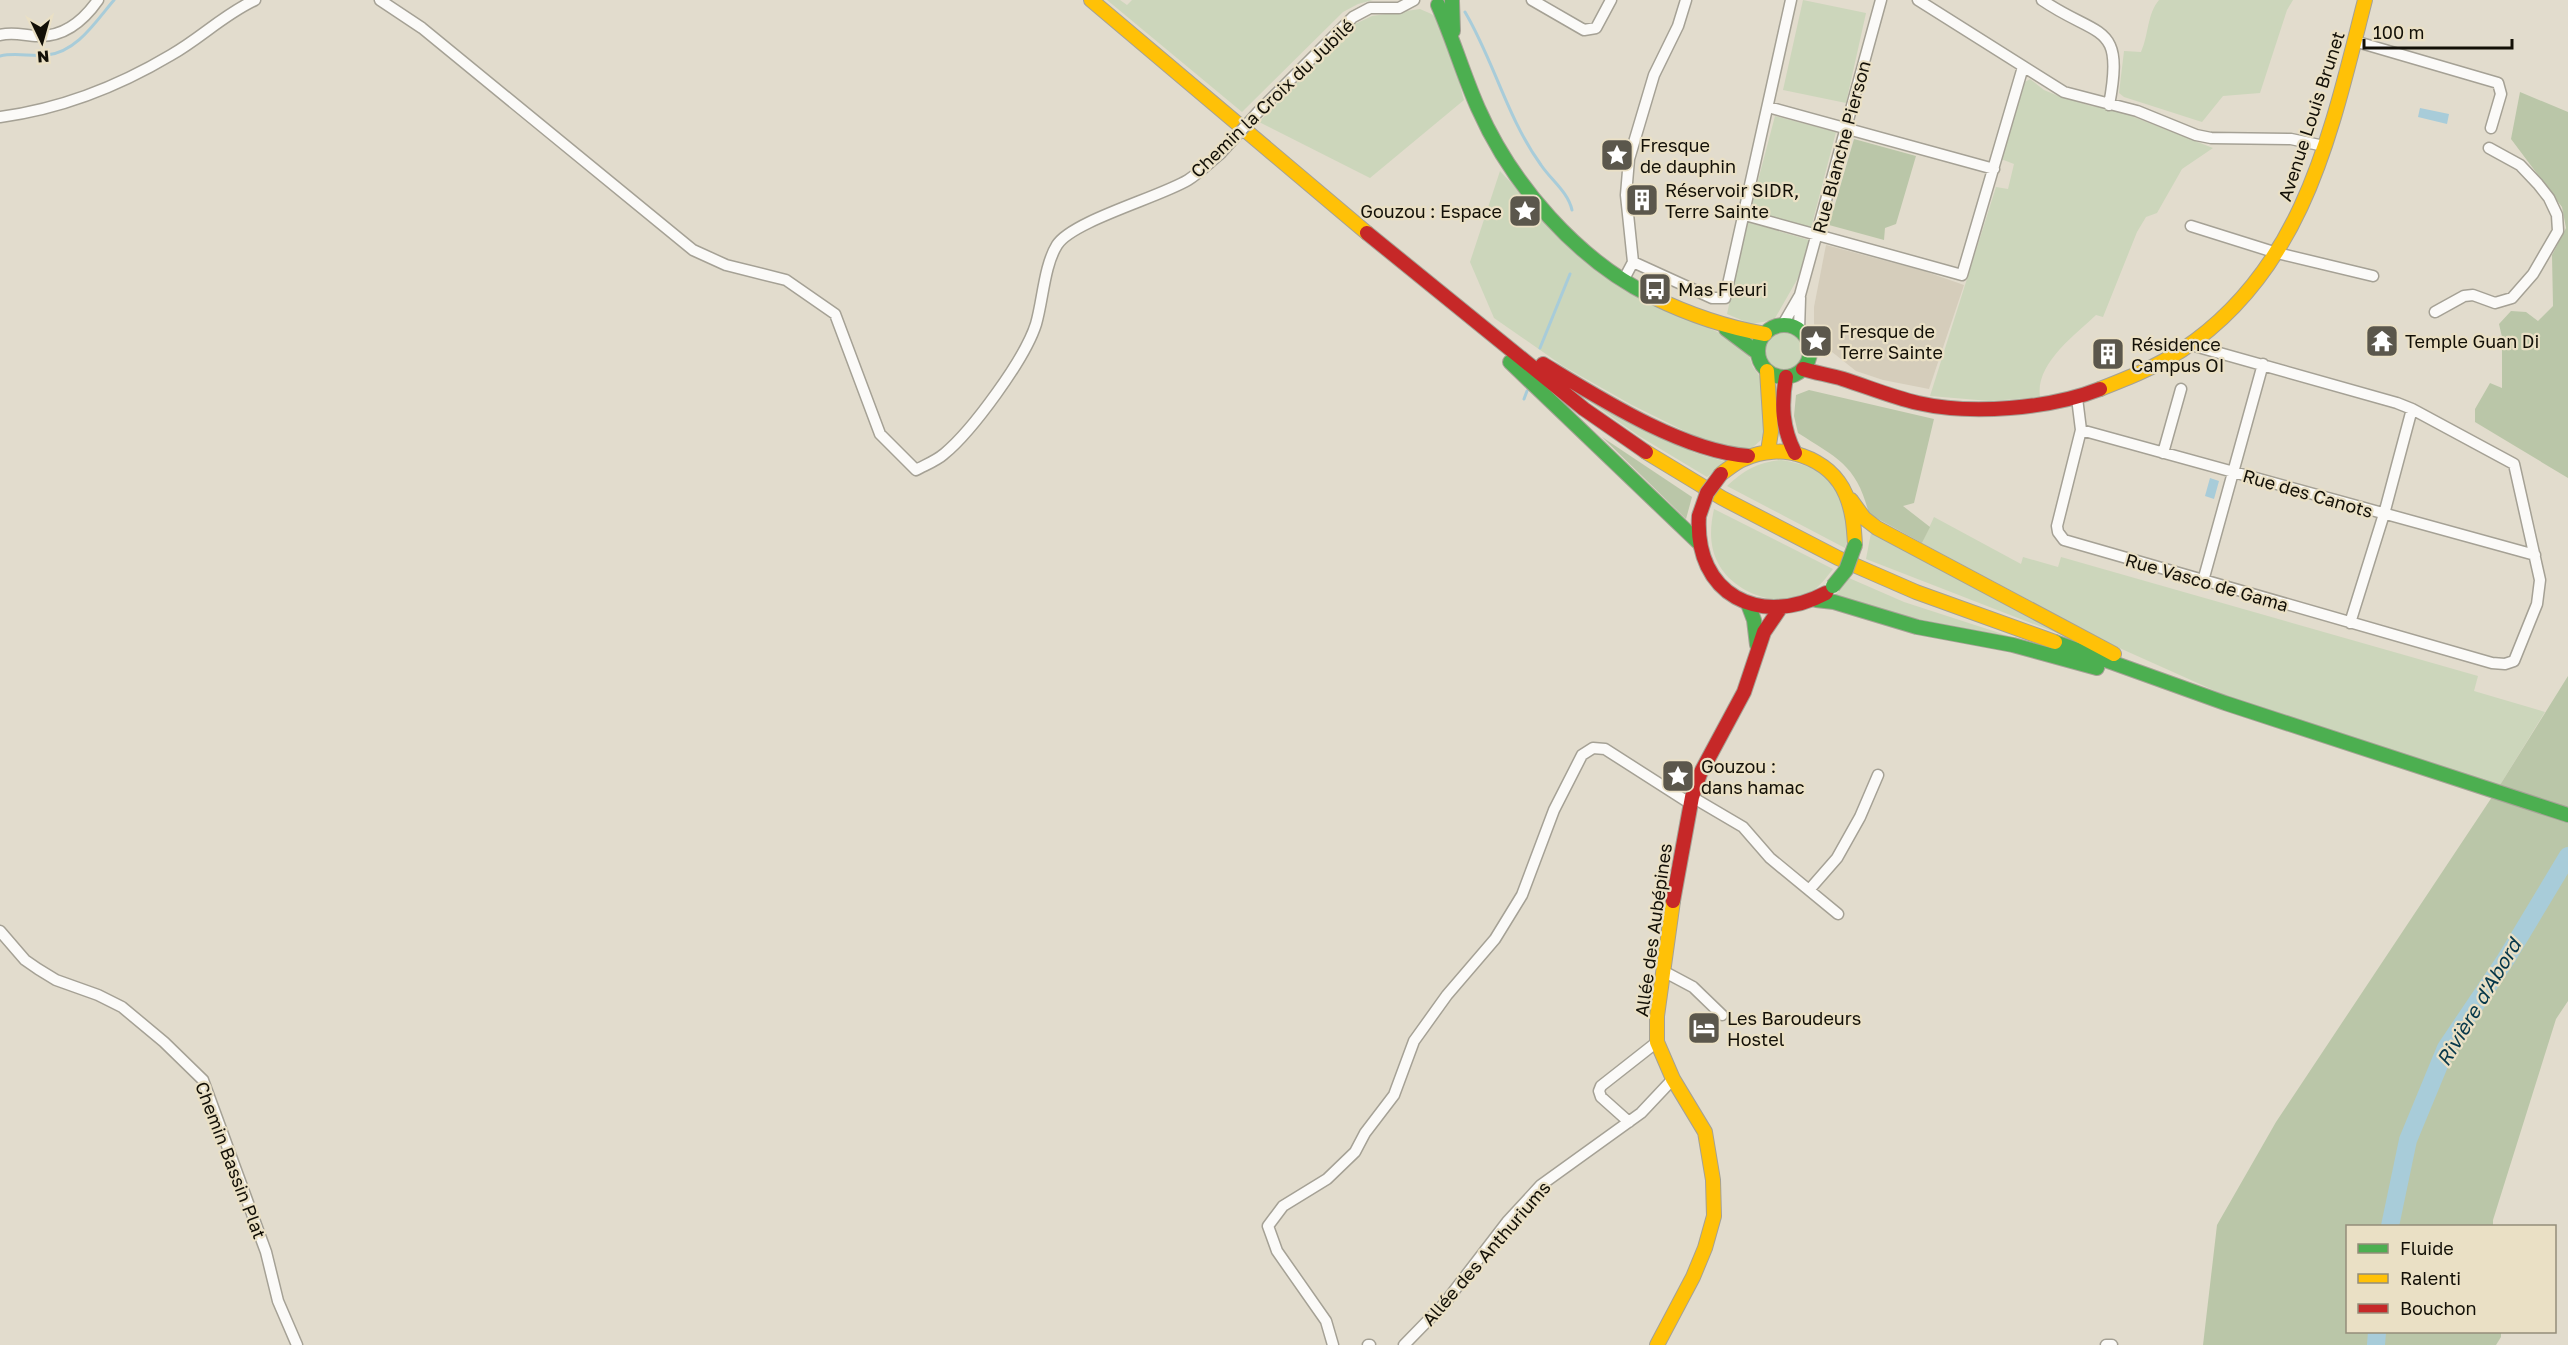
<svg xmlns="http://www.w3.org/2000/svg" width="2568" height="1345" font-family="'Golos Text',sans-serif">
<rect width="100%" height="100%" fill="#e2dccd"/>
<path fill="#d5cdbb" d="M1826,245L1924,271L1964,285L1929,389L1883,380L1856,371L1822,344L1814,324V307Z"/>
<path fill="#ccd6bb" d="M1107,0H1120L1127,5L1132,0H1373L1358,4L1343,12L1242,112Z
M1803,0L1866,13L1846,103L1783,90Z
M2159,0H2293L2287,10L2260,93L2223,96L2202,122L2124,97L2119,93L2124,51L2141,52C2149,34 2147,14 2159,0Z
M1420,9C1424,11 1430,13 1433,15C1447,26 1459,82 1464,100L1370,178L1259,122L1353,25L1372,16Z
M2030,79L2044,90L2061,97L2091,106L2116,110L2213,148L2182,169L2157,213L2146,217L2137,232L2103,317L2096,315C2074,336 2035,364 2040,397L1990,401L1930,396L1996,187L2008,189L2014,164L2001,159L2025,82Z
M1775,116L1836,132L1811,228L1750,211Z
M1500,171L1560,235L1664,307L1728,337L1749,356L1753,367L1761,378L1764,433L1761,440L1752,448L1730,450L1717,447L1632,405L1563,366L1494,318L1470,262Z
M1747,222L1809,240L1798,278L1774,320L1751,324L1727,314Z
M1764 351a20 20 0 1 1 40 0a20 20 0 1 1-40 0Z
M1583,397L1695,453L1726,462L1707,477L1639,436Z
M1781,460C1795,462 1810,466 1822,474C1843,489 1853,524 1845,548L1727,486C1743,471 1758,462 1781,460Z
M1714,509L1833,569C1826,578 1820,586 1811,592C1781,611 1733,593 1718,563C1709,546 1710,527 1714,509Z
M1934,517L2021,564L2023,557L2058,567L2061,557L2478,676L2474,691L2545,712L2500,785L2231,698L2115,646L1922,543Z
M1871,533L2062,635L1866,559Z
M1849,578L1904,602L2018,639L2017,642L1832,599Z"/>
<path fill="#bac6a8" d="M2520,92L2568,112V478L2475,422V409L2490,383L2502,388V337L2499,324L2511,311L2526,312L2538,321L2553,306L2552,255L2566,228L2562,207L2511,139Z
M1854,139L1916,156L1896,224L1885,228L1884,240L1829,225Z
M1809,390L1934,419L1914,503L1903,506L1930,527L1922,543L1869,514C1857,465 1837,458 1798,433L1794,416L1796,395Z
M1602,437L1692,497L1686,519Z
M2568,676V1001L2556,1019L2493,1220V1226H2348V1332H2501V1337L2496,1345H2203L2217,1225L2276,1122L2500,785Z"/>
<path fill="#a8ccd9" d="M2420,108L2449,114L2447,124L2418,117Z
M2210,478L2219,481L2214,499L2205,496Z"/>
<g fill="none" stroke-linecap="round" stroke-linejoin="round">
<path stroke="#a8ccd9" stroke-width="3" d="M1465,12C1494,61 1507,118 1541,165C1551,180 1568,192 1572,210
M0,56C16,52 31,57 47,55C77,52 96,21 114,0
M1540,348L1570,274
M1524,399L1527,391"/>
<path stroke="#a8ccd9" stroke-width="18" d="M2390,1226L2408,1140L2446,1048L2506,959L2568,856
M2376,1345L2377,1332"/>
<g stroke="#a5a195" stroke-width="13">
<path id="street" d="M380,0L422,28L693,250L726,265L786,280L835,314L880,434L916,470C925,465 936,461 944,454C972,431 1025,359 1036,324C1043,300 1044,266 1057,245C1072,221 1160,197 1188,180C1199,173 1210,162 1220,154
M1532,0L1584,30L1596,28L1611,0
M1918,0L2064,92L2137,111L2196,135L2211,138L2291,139L2324,146
M2042,0C2099,39 2125,21 2109,105
M0,35C14,31 25,36 38,36C65,37 84,20 98,0
M2354,41L2498,83L2501,94L2491,128
M1768,107L1994,169
M1258,112L1353,17L1370,8H1399L1414,0
M0,117C60,109 119,86 171,55C201,38 223,15 255,0
M1745,215L1962,275L2023,67
M2191,226L2277,253L2373,276
M1633,262L1712,298H1725L1791,0
M1624,279L1633,262L1626,195L1629,159L1654,75L1678,26L1686,0
M2435,312L2464,296L2473,295L2495,303L2512,298L2533,274L2558,231L2557,215L2549,198L2538,184L2520,165L2489,148
M1782,326L1800,295L1881,0
M1799,330L1800,298
M2077,398L2081,430L2057,526L2058,532L2064,540L2492,663L2505,664L2514,661L2537,604L2540,580L2514,464L2412,409L2397,403L2191,345
M2081,430L2535,555
M2163,453L2181,389
M2203,581L2263,364
M2350,623L2384,514L2412,409
M1692,797L1743,827L1770,858L1838,914
M1809,890L1837,858L1860,817L1878,775
M0,931L25,960L38,969L56,980L98,995L122,1007L164,1042L203,1080L266,1252L278,1301L297,1345
M1663,971L1693,987L1722,1015
M1629,1122L1601,1097L1599,1091L1601,1086L1657,1042
M1333,1345L1326,1321L1277,1251L1268,1226L1283,1206L1327,1179L1355,1152L1365,1133L1394,1095L1414,1041L1447,995L1495,939L1522,895L1554,810L1582,755L1593,748L1605,749L1691,804
M1368,1345H1370
M1404,1345L1444,1304L1507,1222L1541,1185L1641,1113L1673,1079
M2106,1345H2112"/>
</g>
<g stroke="#a5a195" stroke-width="16">
<path id="fast" d="M1452,1L1453,31
M1438,5C1453,39 1463,74 1478,108C1512,185 1577,260 1653,297
M1758 351a26 26 0 1 1 52 0a26 26 0 1 1-52 0Z
M1726,329L1758,353
M1510,362L1698,542
M1816,600L1834,602L1917,627L2013,645L2097,668
M1748,604L1754,620L1757,645
M2055,642L2225,703L2568,815"/>
</g>
<g stroke="#a5a195" stroke-width="16">
<path id="slow" d="M1091,0L1367,233
M1653,297C1690,315 1725,327 1765,334
M1767,371L1771,432L1768,451
M2100,389C2128,378 2156,367 2182,350C2304,269 2331,132 2365,0
M1646,452L1722,498L1838,558L1916,592L2055,642
M1721,474C1728,469 1736,462 1744,459C1781,441 1830,457 1846,495C1853,512 1854,527 1855,545
M1851,500L1864,518L1877,528L2114,654
M1657,1345L1693,1277L1705,1248L1714,1216L1713,1180L1705,1132L1673,1079L1657,1042V1016L1673,901"/>
</g>
<g stroke="#a5a195" stroke-width="16">
<path id="jam" d="M1367,233L1584,409L1646,452
M1543,364C1599,398 1682,451 1748,456
M1803,369C1816,373 1830,375 1843,379C1868,387 1892,397 1918,403C1971,415 2049,409 2100,389
M1786,377C1781,404 1782,428 1795,453
M1699,516C1694,595 1760,628 1826,593
M1673,901L1692,797L1700,774L1744,692L1764,632L1779,610"/>
</g>
<use href="#street" stroke="#fbfaf8" stroke-width="10"/>
<use href="#fast" stroke="#4caf50" stroke-width="14"/>
<use href="#slow" stroke="#ffc107" stroke-width="14"/>
<use href="#jam" stroke="#c62828" stroke-width="14"/>
<g stroke="#a5a195" stroke-width="13" stroke-linecap="butt">
<path id="street-bridge" d="M1220,154L1258,112"/>
</g>
<g stroke="#a5a195" stroke-width="16" stroke-linecap="butt">
<path id="fast-bridge" d="M1833,586L1846,570L1855,545"/>
</g>
<g stroke="#a5a195" stroke-width="16" stroke-linecap="butt">
<path id="jam-bridge" d="M1699,516L1707,493L1721,474"/>
</g>
<use href="#street-bridge" stroke="#fbfaf8" stroke-width="10"/>
<use href="#fast-bridge" stroke="#4caf50" stroke-width="14"/>
<use href="#jam-bridge" stroke="#c62828" stroke-width="14"/>
</g>
<defs>
<g id="sight-square" transform="scale(1.725)"><rect x="-9" y="-9" width="18" height="18" rx="4" fill="#5b574c" stroke="#eae0c5"/><path d="M0-6L1.8-2.2L6-1.7L2.9 1.2L3.7 5.4L0 3.3L-3.7 5.4L-2.9 1.2L-6-1.7L-1.8-2.2Z" fill="#fff"/></g>
<g id="building-square" transform="scale(1.725)"><rect x="-9" y="-9" width="18" height="18" rx="4" fill="#5b574c" stroke="#eae0c5"/><path d="M-4-6H4V6H1V3H-1V6H-4ZM-2.5-4.3h1.7v1.8h-1.7ZM.8-4.3h1.7v1.8H.8ZM-2.5-1h1.7V.8h-1.7ZM.8-1h1.7V.8H.8Z" fill="#fff"/></g>
<g id="bus-square" transform="scale(1.725)"><rect x="-9" y="-9" width="18" height="18" rx="4" fill="#5b574c" stroke="#eae0c5"/><path d="M-5-6H5V4H4V6H2V4H-2V6H-4V4H-5ZM-3.5-4V0h7V-4ZM-3.5 1.2v1.5H-2V1.2ZM2 1.2v1.5H3.5V1.2Z" fill="#fff"/></g>
<g id="temple-square" transform="scale(1.725)"><rect x="-9" y="-9" width="18" height="18" rx="4" fill="#5b574c" stroke="#eae0c5"/><path d="M0-6L5-2H3V0L6.5 2.5H4V6H1.5V3h-3V6H-4V2.5H-6.5L-3 0V-2H-5Z" fill="#fff"/></g>
<g id="hotel-square" transform="scale(1.725)"><rect x="-9" y="-9" width="18" height="18" rx="4" fill="#5b574c" stroke="#eae0c5"/><path d="M-6-4.5h1.5V1H6V5H4.5V3h-9V5H-6ZM-4 0a1.8 1.8 0 1 1 3.6 0ZM.5 0V-2.5h3Q6-2.5 6 0Z" fill="#fff"/></g>
</defs>
<g fill-rule="evenodd">
<use href="#sight-square" x="1617" y="155"/>
<use href="#building-square" x="1642" y="200"/>
<use href="#sight-square" x="1525" y="211"/>
<use href="#bus-square" x="1655" y="289"/>
<use href="#sight-square" x="1816" y="341"/>
<use href="#temple-square" x="2382" y="341"/>
<use href="#building-square" x="2108" y="354"/>
<use href="#sight-square" x="1678" y="776"/>
<use href="#hotel-square" x="1704" y="1028"/>
</g>
<g text-anchor="middle" dominant-baseline="central" stroke-width="4.5" stroke-linejoin="round" paint-order="stroke">
<g font-size="18" fill="#131007" stroke="#eae0c5">
<text transform="translate(1272 98) rotate(-44)">Chemin la Croix du Jubilé</text>
<text transform="translate(2311 116) rotate(-72)">Avenue Louis Brunet</text>
<text transform="translate(1841 147) rotate(-75)">Rue Blanche Pierson</text>
<text transform="translate(2308 493) rotate(16)">Rue des Canots</text>
<text transform="translate(2207 582) rotate(16)">Rue Vasco de Gama</text>
<text transform="translate(1653 930) rotate(-82)">Allée des Aubépines</text>
<text transform="translate(231 1160) rotate(69)">Chemin Bassin Plat</text>
<text transform="translate(1486 1253) rotate(-49)">Allée des Anthuriums</text>
</g>
<g font-size="18" fill="#131007" stroke="#eae0c5" text-anchor="start">
<text x="1640" y="145">Fresque<tspan x="1640" dy="21">de dauphin</tspan></text>
<text x="1665" y="190">Réservoir SIDR,<tspan x="1665" dy="21">Terre Sainte</tspan></text>
<text x="1502" y="211" text-anchor="end">Gouzou : Espace</text>
<text x="1678" y="289">Mas Fleuri</text>
<text x="1839" y="331">Fresque de<tspan x="1839" dy="21">Terre Sainte</tspan></text>
<text x="2405" y="341">Temple Guan Di</text>
<text x="2131" y="344">Résidence<tspan x="2131" dy="21">Campus OI</tspan></text>
<text x="1701" y="766">Gouzou :<tspan x="1701" dy="21">dans hamac</tspan></text>
<text x="1727" y="1018">Les Baroudeurs<tspan x="1727" dy="21">Hostel</tspan></text>
</g>
<g font-size="20" font-style="italic" fill="#07384a" stroke="#eae0c5">
<text transform="translate(2478 1002) rotate(-59)">Rivière d'Abord</text>
</g>
</g>
<rect x="2346" y="1225" width="210" height="108" fill="#eae0c5" stroke="#948d79" stroke-width="1.5"/>
<rect x="2358" y="1244" width="30" height="9" fill="#4caf50" stroke="#948d79" stroke-width="1.5"/>
<text x="2400" y="1255" font-size="18" fill="#131007">Fluide</text>
<rect x="2358" y="1274" width="30" height="9" fill="#ffc107" stroke="#948d79" stroke-width="1.5"/>
<text x="2400" y="1285" font-size="18" fill="#131007">Ralenti</text>
<rect x="2358" y="1304" width="30" height="9" fill="#c62828" stroke="#948d79" stroke-width="1.5"/>
<text x="2400" y="1315" font-size="18" fill="#131007">Bouchon</text>
<g transform="translate(42 42) rotate(175)" stroke="#eae0c5" stroke-width="4.5" paint-order="stroke">
<path d="M0-4.5L10 22L0 15L-10 22Z" fill="#131007"/>
<text y="-9" font-size="16" font-weight="bold" text-anchor="middle" fill="#131007">N</text>
</g>
<path d="M2364 39v9h148v-9" fill="none" stroke="#131007" stroke-width="3"/>
<text x="2373" y="39" font-size="18" fill="#131007" stroke="#eae0c5" stroke-width="4.5" paint-order="stroke">100 m</text>
</svg>
